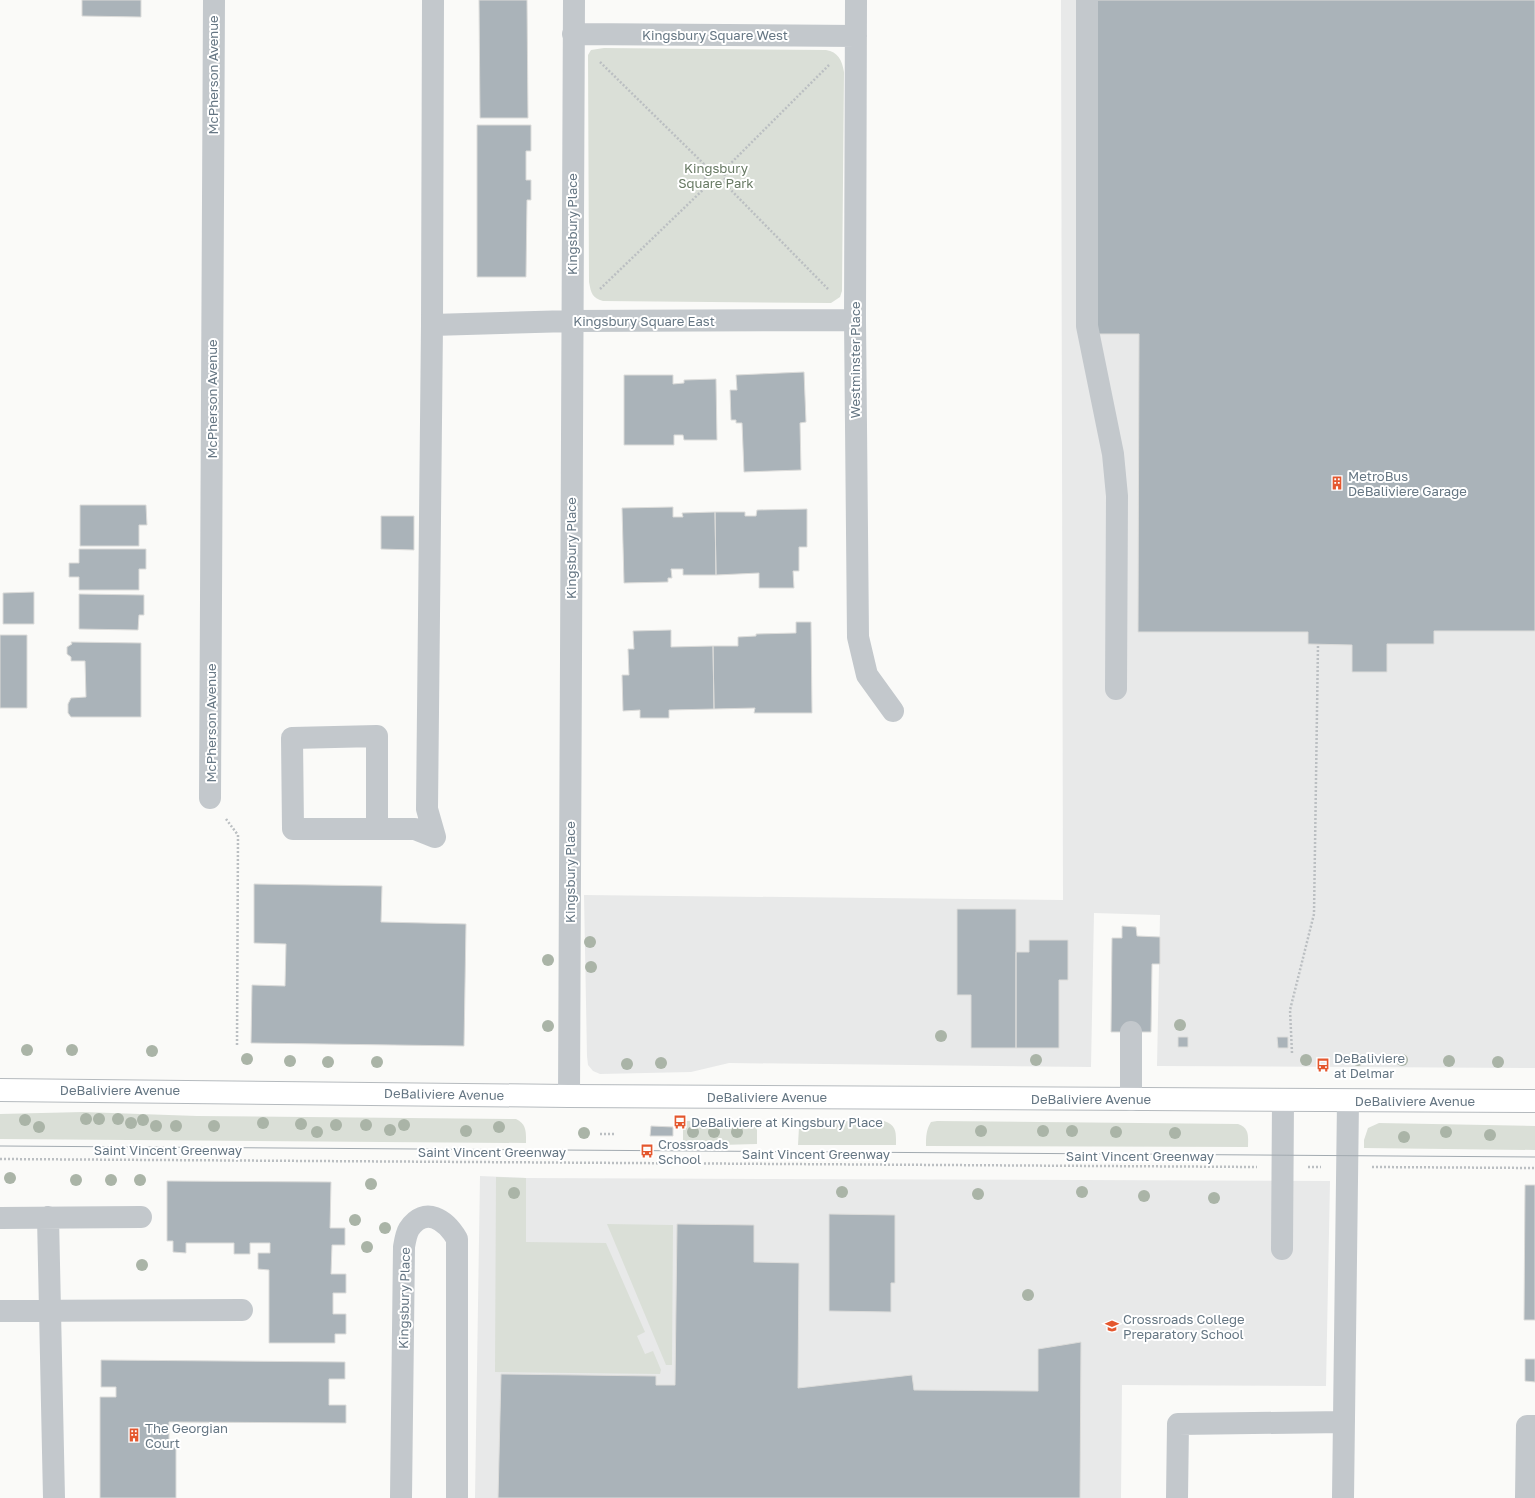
<svg xmlns="http://www.w3.org/2000/svg" width="1535" height="1498" font-family="'Golos Text',sans-serif">
<rect width="100%" height="100%" fill="#fafaf8"/>
<path fill="#e8e9e9" d="M1061,0H1535V1068L1157,1066L1160,915L1094,913L1091,1067L729,1063L691,1072L600,1074L593,1071L588,1065L587,1056L584,895L1063,900Z
M480,1176L526,1178L1330,1181L1326,1386L1122,1385L1121,1498H475Z"/>
<path fill="#dadfd7" d="M604,48L826,50C838,52 842,60 844,72L842,291L840,297L831,303L603,301C592,298 591,293 589,282L588,55L591,50Z
M83,1112L197,1116L516,1119C527,1124 526,1133 526,1143L0,1139V1114Z
M749,1120L754,1122L757,1130V1144L683,1146V1121Z
M810,1121H884C897,1125 896,1133 896,1145H798L799,1127Z
M937,1121L1238,1124C1250,1128 1248,1137 1248,1147L926,1146C926,1137 926,1130 931,1122Z
M1379,1123L1535,1126V1150L1364,1148V1140L1368,1128Z
M496,1177L526,1178V1242L606,1243L645,1332L637,1336L645,1354L653,1351L661,1370L660,1374L495,1372Z
M607,1224L673,1225L672,1365H666Z"/>
<path fill="#aab3b9" stroke="#dcdcda" d="M82,0H141V17L82,16Z
M479,0H527L528,118H480Z
M1096,0H1535V631H1434V644H1387V672H1352V645L1308,644V632H1138L1139,334H1095Z
M477,125H531V151H526V180H531V200H527L526,277H477Z
M804,372L806,422L800,423L801,470L744,472L742,423H736V420H731L730,390H737L736,375Z
M624,375H673V384L684,383V380L716,379L717,440H684L683,435H674V445H624Z
M80,505H146L147,525H139V546H80Z
M673,507V517H683L682,513L715,512L716,575H683V569H671L672,578H668V582L624,583L622,508Z
M807,509V547H799V571H793L794,588H759V573L716,575L715,512H745V516H756L757,510Z
M381,516H414V550L381,549Z
M79,549H146V569H139V590H79V577H69V563H79Z
M34,592V624H3V593Z
M79,594L144,595V615H139L138,630L79,629Z
M796,622H811L812,713H754L755,708L714,709L713,646H738V637L756,636V634L796,633Z
M671,630V647L713,646L714,709L669,710V718H640V710L623,711L622,675H629L628,649H634L633,631Z
M0,635H27V708H0Z
M71,642L141,643V717H71L68,713V704L71,698L86,697L85,661H71V657L67,654V647L72,644Z
M254,884L382,886L381,922L466,924L464,1046L251,1043L252,985L285,986L286,944L254,943Z
M957,909H1016V1048H971V995H957Z
M1122,926L1136,927L1137,936L1160,937V964H1152L1151,1032H1111L1112,938H1122Z
M1029,940H1068V980H1059V1048H1016V952H1029Z
M1178,1037H1188V1047H1178Z
M1277,1037H1288V1048H1278Z
M651,1126L673,1127V1136H650Z
M167,1181L331,1182L330,1228H345V1245H332L331,1274H346V1293H333V1314H346V1334H335V1343H269V1270L258,1269V1253H270V1243H250V1254H234V1243H186V1253L173,1252V1241H167Z
M1525,1185H1535V1320H1524Z
M829,1214L895,1215V1283H891V1312L829,1311Z
M677,1224L754,1225V1262L799,1263L798,1388L912,1375L914,1390L1038,1391V1349L1081,1342L1080,1498H498L501,1374L656,1376V1385H675Z
M1525,1359H1535V1382L1525,1381Z
M101,1360L345,1362V1379H329V1405H346V1423L169,1422V1447H176V1498H100V1397H116V1387H101Z"/>
<g fill="none" stroke-linecap="round" stroke-linejoin="round">
<g stroke="#b5babe" stroke-width="24">
<path id="major" d="M0,1090L569,1096L1535,1101"/>
</g>
<path stroke="#bbbfc2" stroke-width="2.5" stroke-dasharray="2 2" stroke-linecap="butt" d="M600,62L709,169
M705 177a10 10 0 1 1 20 0a10 10 0 1 1-20 0Z
M723,171L829,65
M723,182L828,289
M600,289L709,184
M226,819L238,835L237,1046
M1292,1053L1290,1010L1314,914L1318,644
M600,1134H615
M0,1159L1257,1167
M1308,1167H1321
M1372,1167L1535,1168"/>
<path stroke="#c3c8cc" stroke-width="22" d="M433,0L432,325L427,809L435,837
M856,0L855,320L858,637L867,675L893,711
M1087,0V326L1113,454L1117,496L1116,689
M573,34L856,36
M432,325L571,321L855,320
M210,798L214,0
M377,828V736L292,738L293,829H415L435,837
M569,1096L574,0
M1131,1100V1032
M48,1217L54,1498
M0,1218L141,1217
M1282,1249L1283,1101
M0,1311L242,1310
M401,1498L404,1247C405,1241 406,1234 409,1229C425,1205 446,1220 457,1239V1498
M1177,1498L1178,1424L1344,1422
M1343,1498L1348,1101
M1526,1498L1527,1426H1535"/>
<use href="#major" stroke="#fff" stroke-width="22"/>
<path stroke="#a2aab0" stroke-width="1" d="M0,1146L1535,1157"/>
</g>
<g fill="#aab4a7">
<circle cx="590" cy="942" r="6"/>
<circle cx="548" cy="960" r="6"/>
<circle cx="591" cy="967" r="6"/>
<circle cx="1180" cy="1025" r="6"/>
<circle cx="548" cy="1026" r="6"/>
<circle cx="941" cy="1036" r="6"/>
<circle cx="27" cy="1050" r="6"/>
<circle cx="72" cy="1050" r="6"/>
<circle cx="152" cy="1051" r="6"/>
<circle cx="247" cy="1059" r="6"/>
<circle cx="1036" cy="1060" r="6"/>
<circle cx="1306" cy="1060" r="6"/>
<circle cx="1358" cy="1060" r="6"/>
<circle cx="1402" cy="1060" r="6"/>
<circle cx="290" cy="1061" r="6"/>
<circle cx="1449" cy="1061" r="6"/>
<circle cx="328" cy="1062" r="6"/>
<circle cx="377" cy="1062" r="6"/>
<circle cx="1498" cy="1062" r="6"/>
<circle cx="661" cy="1063" r="6"/>
<circle cx="627" cy="1064" r="6"/>
<circle cx="86" cy="1119" r="6"/>
<circle cx="99" cy="1119" r="6"/>
<circle cx="118" cy="1119" r="6"/>
<circle cx="25" cy="1120" r="6"/>
<circle cx="143" cy="1120" r="6"/>
<circle cx="131" cy="1123" r="6"/>
<circle cx="263" cy="1123" r="6"/>
<circle cx="301" cy="1124" r="6"/>
<circle cx="336" cy="1125" r="6"/>
<circle cx="366" cy="1125" r="6"/>
<circle cx="404" cy="1125" r="6"/>
<circle cx="156" cy="1126" r="6"/>
<circle cx="176" cy="1126" r="6"/>
<circle cx="214" cy="1126" r="6"/>
<circle cx="39" cy="1127" r="6"/>
<circle cx="499" cy="1127" r="6"/>
<circle cx="390" cy="1130" r="6"/>
<circle cx="466" cy="1131" r="6"/>
<circle cx="981" cy="1131" r="6"/>
<circle cx="1043" cy="1131" r="6"/>
<circle cx="1072" cy="1131" r="6"/>
<circle cx="317" cy="1132" r="6"/>
<circle cx="693" cy="1132" r="6"/>
<circle cx="714" cy="1132" r="6"/>
<circle cx="737" cy="1132" r="6"/>
<circle cx="1116" cy="1132" r="6"/>
<circle cx="1446" cy="1132" r="6"/>
<circle cx="584" cy="1133" r="6"/>
<circle cx="1175" cy="1133" r="6"/>
<circle cx="1490" cy="1135" r="6"/>
<circle cx="1404" cy="1137" r="6"/>
<circle cx="10" cy="1178" r="6"/>
<circle cx="76" cy="1180" r="6"/>
<circle cx="111" cy="1180" r="6"/>
<circle cx="140" cy="1180" r="6"/>
<circle cx="371" cy="1184" r="6"/>
<circle cx="842" cy="1192" r="6"/>
<circle cx="1082" cy="1192" r="6"/>
<circle cx="514" cy="1193" r="6"/>
<circle cx="978" cy="1194" r="6"/>
<circle cx="1144" cy="1196" r="6"/>
<circle cx="1214" cy="1198" r="6"/>
<circle cx="355" cy="1220" r="6"/>
<circle cx="385" cy="1228" r="6"/>
<circle cx="367" cy="1247" r="6"/>
<circle cx="142" cy="1265" r="6"/>
<circle cx="1028" cy="1295" r="6"/>
</g>
<defs>
<g id="building-bare" transform="scale(1.08)"><path d="M-4-6H4V6H1V3H-1V6H-4ZM-2.5-4.3h1.7v1.8h-1.7ZM.8-4.3h1.7v1.8H.8ZM-2.5-1h1.7V.8h-1.7ZM.8-1h1.7V.8H.8Z" fill="#e4572e" stroke="#fff" stroke-width="2.5" paint-order="stroke"/></g>
<g id="bus-bare" transform="scale(1.08)"><path d="M-5-6H5V4H4V6H2V4H-2V6H-4V4H-5ZM-3.5-4V0h7V-4ZM-3.5 1.2v1.5H-2V1.2ZM2 1.2v1.5H3.5V1.2Z" fill="#e4572e" stroke="#fff" stroke-width="2.5" paint-order="stroke"/></g>
<g id="school-bare" transform="scale(1.08)"><path d="M0-5L7-2L0 1L-7-2ZM-4 1L0 2.5L4 1V4Q0 6-4 4Z" fill="#e4572e" stroke="#fff" stroke-width="2.5" paint-order="stroke"/></g>
</defs>
<g fill-rule="evenodd">
<use href="#building-bare" x="1337" y="483"/>
<use href="#bus-bare" x="1323" y="1065"/>
<use href="#bus-bare" x="680" y="1122"/>
<use href="#bus-bare" x="647" y="1151"/>
<use href="#school-bare" x="1112" y="1326"/>
<use href="#building-bare" x="134" y="1435"/>
</g>
<g text-anchor="middle" dominant-baseline="central" stroke-width="4" stroke-linejoin="round" paint-order="stroke">
<g font-size="13" fill="#657683" stroke="#fff">
<text x="715" y="35">Kingsbury Square West</text>
<text transform="translate(213 75) rotate(-90)">McPherson Avenue</text>
<text transform="translate(572 224) rotate(-90)">Kingsbury Place</text>
<text x="644" y="321">Kingsbury Square East</text>
<text transform="translate(855 360) rotate(-90)">Westminster Place</text>
<text transform="translate(212 399) rotate(-90)">McPherson Avenue</text>
<text transform="translate(571 548) rotate(-90)">Kingsbury Place</text>
<text transform="translate(211 723) rotate(-90)">McPherson Avenue</text>
<text transform="translate(570 872) rotate(-90)">Kingsbury Place</text>
<text x="120" y="1090">DeBaliviere Avenue</text>
<text transform="translate(444 1094) rotate(1)">DeBaliviere Avenue</text>
<text x="767" y="1097">DeBaliviere Avenue</text>
<text x="1091" y="1099">DeBaliviere Avenue</text>
<text x="1415" y="1101">DeBaliviere Avenue</text>
<text x="168" y="1150">Saint Vincent Greenway</text>
<text x="492" y="1152">Saint Vincent Greenway</text>
<text x="816" y="1154">Saint Vincent Greenway</text>
<text x="1140" y="1156">Saint Vincent Greenway</text>
<text transform="translate(404 1298) rotate(-89)">Kingsbury Place</text>
</g>
<g font-size="13" fill="#687a64" stroke="#fff">
<text x="716" y="168">Kingsbury<tspan x="716" dy="15">Square Park</tspan></text>
</g>
<g font-size="13" fill="#657683" stroke="#fff" text-anchor="start">
<text x="1348" y="476">MetroBus<tspan x="1348" dy="15">DeBaliviere Garage</tspan></text>
<text x="1334" y="1058">DeBaliviere<tspan x="1334" dy="15">at Delmar</tspan></text>
<text x="691" y="1122">DeBaliviere at Kingsbury Place</text>
<text x="658" y="1144">Crossroads<tspan x="658" dy="15">School</tspan></text>
<text x="1123" y="1319">Crossroads College<tspan x="1123" dy="15">Preparatory School</tspan></text>
<text x="145" y="1428">The Georgian<tspan x="145" dy="15">Court</tspan></text>
</g>
</g>
</svg>
